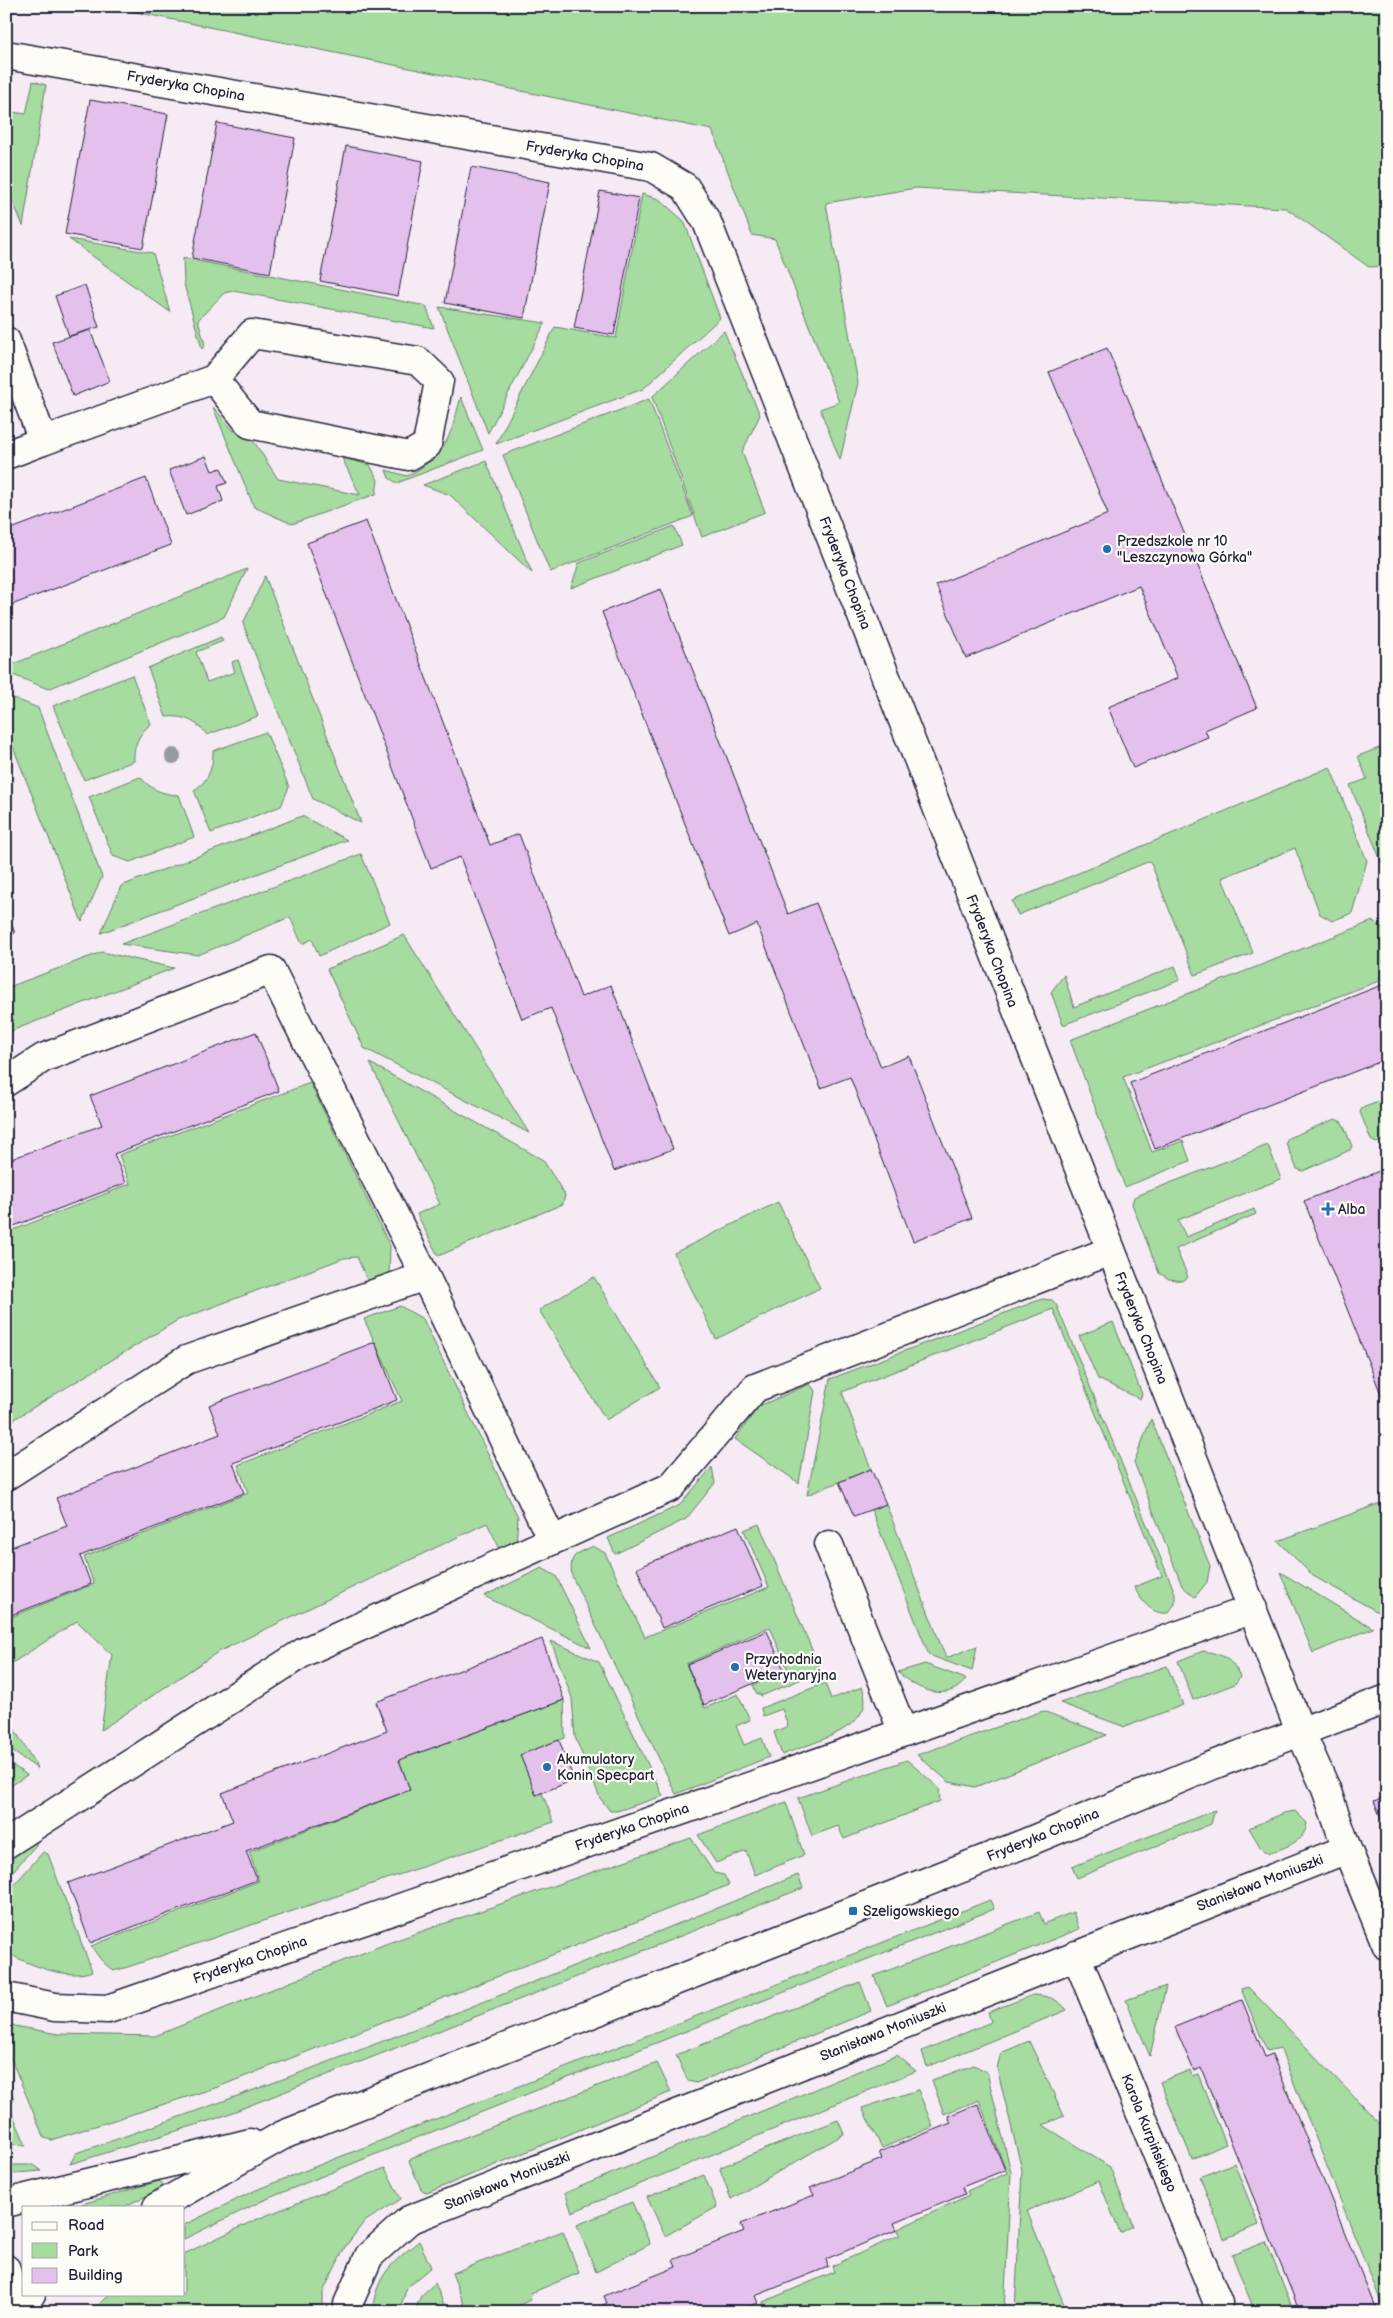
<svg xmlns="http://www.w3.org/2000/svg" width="1393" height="2318" font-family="'Balsamiq Sans',sans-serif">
<rect width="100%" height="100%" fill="#f6eaf4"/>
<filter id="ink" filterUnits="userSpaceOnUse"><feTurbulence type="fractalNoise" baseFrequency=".02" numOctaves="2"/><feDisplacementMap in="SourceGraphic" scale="10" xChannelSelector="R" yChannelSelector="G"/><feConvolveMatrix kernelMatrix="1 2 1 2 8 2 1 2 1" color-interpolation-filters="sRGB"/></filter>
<g filter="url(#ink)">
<path fill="#a6dc9f" stroke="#647f6d" d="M106,6H1387V266L1369,267L1286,208L916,188L826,203L858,383L840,460L820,409L839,402L775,239L752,235L712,130Z
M33,81L46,85L23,226L6,184V111L26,114Z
M642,194L659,199L684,221L720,318L643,389L496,444L555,327L616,338Z
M69,239L153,253L170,312Z
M183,258L426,306L434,328L233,291L224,293L198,320L205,345L202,349L184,284Z
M439,307L545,323L488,433Z
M724,331L760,415L742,452L765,512L702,537L652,397Z
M461,397L483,450L397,483L389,478L386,470L407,476C448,454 449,439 461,397Z
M649,399L693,516L550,572L503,455Z
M213,407L233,430L251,437L278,479L360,495L342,458L370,465L378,480L376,494L292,524L254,507Z
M486,461L532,573L450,495L423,485Z
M674,526L682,545L571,588L579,563Z
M247,569L224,617L48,689L6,672V667Z
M265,576L361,823L313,799L243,624Z
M221,637L223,641L196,652L207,682L235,672L232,662L238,660L258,716L207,735C197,721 183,715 166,717L148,668Z
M132,675L151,724C139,733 133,746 134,761L84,780L53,706Z
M6,695L38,708L102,877L82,922L6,729Z
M266,732L289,787L281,806L211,833L194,790C209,781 213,767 213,751Z
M1387,745V872L1386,873L1350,785L1367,779L1358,756Z
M1330,767L1367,861L1352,913L1332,921L1320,914L1295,848L1222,878L1253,953L1195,975L1150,861L1018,915L1012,901Z
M140,777C152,790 161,794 179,795L194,837L130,862L113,856L89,797Z
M302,816L347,840L101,933L121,886Z
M361,854L390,923L319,956L312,939L302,944L290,917L198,955L121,944Z
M1373,921L1387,931V978L1123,1077L1152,1152L1183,1141L1190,1161L1125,1187L1070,1040Z
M404,935L529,1133L364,1048L327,969Z
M102,952L174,968L6,1033V988Z
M1175,966L1180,980L1063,1025L1051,992L1064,975L1074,1007Z
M370,1063L543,1160L565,1195L563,1204L438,1256L417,1214L440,1204Z
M310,1083L390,1246L389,1275L369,1284L357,1257L344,1258L178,1320L6,1424V1233L130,1184L119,1155Z
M1387,1099V1139L1376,1143L1371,1140L1360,1112L1362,1108Z
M1335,1119L1342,1122L1352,1146L1350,1150L1303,1171L1297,1169L1286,1143L1288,1138Z
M1268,1145L1281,1179L1178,1220L1186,1237L1254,1209L1256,1214L1176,1249L1188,1277L1183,1281L1169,1279L1159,1273L1132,1204L1134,1197Z
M778,1202L820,1288L716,1339L674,1253Z
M594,1277L660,1387L606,1420L539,1310Z
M1042,1299L1052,1300L1056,1304L1175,1593V1604L1168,1613C1151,1615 1141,1600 1134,1587L1162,1576L1053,1309L842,1392L871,1469L807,1495L830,1379Z
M400,1306L423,1319L518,1517L516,1545L502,1553L487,1523L218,1652L101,1730L112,1655L77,1621L6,1667V1619L94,1584L84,1557L248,1493L238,1465L402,1401L364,1319Z
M1113,1322L1142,1394L1140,1399L1098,1379L1079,1336Z
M810,1384L815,1391L799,1483L735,1439L759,1406Z
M1151,1419L1210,1566L1207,1582L1195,1597L1182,1586L1134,1462Z
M712,1467L715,1483L686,1519L615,1554L608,1538L680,1505Z
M1381,1503L1387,1515V1617L1313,1576L1278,1541Z
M886,1504L946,1658L977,1646L972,1671L929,1655L871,1509Z
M759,1524L821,1671L761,1696L760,1694H757L753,1685L788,1670L770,1627L686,1664L705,1708L738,1694L750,1720L736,1726L744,1745L762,1738L769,1757L676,1794L572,1576C569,1554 575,1555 593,1546L605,1553L645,1637L769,1587L744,1530Z
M542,1568L556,1576L591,1648L484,1596Z
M1280,1572L1373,1628L1313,1653Z
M551,1641L599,1662L663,1796L617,1811H610L600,1798L575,1737L572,1698Z
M1203,1651C1222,1654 1233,1659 1240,1677L1235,1684L1193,1700L1178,1661Z
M925,1664L966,1679C948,1704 916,1690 898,1672Z
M1167,1666L1183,1705L1125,1727L1060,1703Z
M825,1683L831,1699L862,1687C880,1728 809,1743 782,1755L774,1732L788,1726L782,1709L763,1716L761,1708Z
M564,1700L565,1738L521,1755L536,1795L542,1793L554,1822L128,1967L113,1971L101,1960L91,1946L259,1881L249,1852L410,1790L399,1760Z
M1043,1711L1107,1735L975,1787L949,1782L917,1755Z
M6,1715L38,1769L6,1747Z
M907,1760L939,1788L940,1801L844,1839L838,1826L812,1836L798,1798Z
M6,1761L27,1775L6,1789Z
M786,1802L804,1855L755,1875L746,1851L716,1863L698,1835Z
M1215,1810L1211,1824L1077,1878L1072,1867Z
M1295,1811L1307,1823C1305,1842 1285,1848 1268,1853L1262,1850L1249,1828L1284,1813Z
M691,1838L714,1873L724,1875L729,1885L218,2087L51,2140L44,2138L6,2047V2022L15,2026L58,2034L155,2036L388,1943Z
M37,1840L36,1845L6,1879V1856Z
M43,1852L48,1854L92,1971C68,1981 27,1964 6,1952V1894Z
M798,1875L803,1888L215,2119L70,2164L76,2153C321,2070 559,1972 798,1875Z
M990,1900L994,1909L376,2154L262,2201L184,2239V2225L256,2190Z
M1039,1912L1044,1924L1073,1912L1079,1929L887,2006L874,1976Z
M860,1982L871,2011L696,2083L688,2081L676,2055Z
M1166,1986L1150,2056L1126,2000Z
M1248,1987L1387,2131V2312H1385L1280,2048L1267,2051L1241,1989Z
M1033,1995C1048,1996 1057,1998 1067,2010L927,2067L922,2051L991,2022L988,2012Z
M1029,2041L1064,2116L1043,2125L1110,2167L1133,2226L1120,2233L1099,2181L1027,2211L1067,2312H1015L1022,2170L997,2068L1001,2053Z
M897,2055L916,2071L572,2212L565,2193Z
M657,2063L671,2092L427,2193L421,2189L409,2161L411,2158Z
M974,2065L987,2072L1011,2172L1004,2312H757L764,2309L763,2302L834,2272L832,2266L900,2235L898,2229L969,2195L967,2191L1007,2173L979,2100L944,2114L932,2080Z
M1190,2070L1192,2076L1198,2074L1226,2144L1192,2159L1160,2082Z
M6,2079L14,2099L9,2106L26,2145L6,2144Z
M918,2090L933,2127L882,2148L862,2108Z
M838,2120L844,2134L731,2199L720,2169L721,2167Z
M1234,2163L1259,2225L1224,2239L1200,2177Z
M6,2165H33L41,2171L6,2174Z
M385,2168L401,2199L364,2222L345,2247L323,2292V2312H90L111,2294H184V2254L255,2220Z
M704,2175L717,2207L665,2236L647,2197Z
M159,2181L164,2185L161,2189L123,2207H83L82,2204Z
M632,2202L650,2244L596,2272L577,2225Z
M563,2231L579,2273L531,2293L530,2300L504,2312H467L452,2273Z
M419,2241L431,2267L407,2287L399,2312H372C377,2274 391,2264 419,2241Z
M1266,2242L1291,2304L1273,2312H1255L1232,2255Z
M435,2283L447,2312H414L421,2296Z"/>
<path fill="#e4c1ec" stroke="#22223b" d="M90,100L168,114L143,248L65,234Z
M217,123L295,138L270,273L192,258Z
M346,146L423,161L398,296L320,281Z
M471,167L550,182L524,318L445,303Z
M600,191L639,198L614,335L574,328Z
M85,285L99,327L69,336L55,296Z
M90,330L110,381L73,396L52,342Z
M1107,348L1257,708L1205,730L1208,737L1133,768L1108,707L1178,678L1139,586L966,658L936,585L1108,514L1049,372Z
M206,456L212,471L221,468L227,483L218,486L223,501L186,515L169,470Z
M146,478L171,545L6,607V531Z
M366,521L490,845L519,834L581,997L611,985L673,1149L614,1171L551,1008L522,1019L460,857L431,868L307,543Z
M661,589L788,914L816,903L881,1067L909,1056L972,1218L913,1241L850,1077L821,1088L757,924L729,936L602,612Z
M6,911L15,933L6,937Z
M1387,983V1059L1155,1149L1130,1083Z
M256,1032L279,1091L114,1154L126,1183L6,1229V1161L102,1125L90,1096Z
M1387,1168V1409L1304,1201Z
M375,1342L397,1400L233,1463L244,1493L80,1556L91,1584L6,1617V1549L67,1526L56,1498L220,1434L209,1405Z
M871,1469L886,1504L854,1516L839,1482Z
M738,1526L763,1586L662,1628L637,1568Z
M767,1631L784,1670L704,1705L687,1665Z
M542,1639L564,1700L399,1760L410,1790L246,1851L257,1880L90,1943L68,1883L233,1821L222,1793L387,1731L376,1702Z
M559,1740L574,1780L536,1795L520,1755Z
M1387,1796V1833L1374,1801Z
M1242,2000L1265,2057L1272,2054L1377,2312H1300L1201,2068L1194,2071L1175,2027Z
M978,2104L1005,2170L962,2187L965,2194L894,2223L897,2230L826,2259L828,2267L755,2296L758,2303L736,2312H587L607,2303L604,2296L676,2267L673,2260L744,2231L741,2224L814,2195L810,2188L882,2159L879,2152L951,2123L948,2116Z"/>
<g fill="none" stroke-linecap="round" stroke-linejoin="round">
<g stroke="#22223b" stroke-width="31">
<path id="minor" d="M6,55L651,167L685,187L707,222L1301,1733L1326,1789L1347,1849L409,2220L369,2256L348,2304L349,2312
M6,341L43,441L6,455
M43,441L214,379L252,334L418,361L439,381L427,445L409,456L250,424L214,379
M6,1082L43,1058L271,970L425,1276L552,1540
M6,1476L186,1360L425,1276
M829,1545L903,1732
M6,1844L304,1652L671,1487L755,1388L1110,1251
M1347,1849L1387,1946
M1076,1955L1218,2303L1215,2312
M6,1997L55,2007L108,2009L686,1809L1253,1609
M6,2203L250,2143
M157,2207L283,2135L1023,1844L1213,1765L1387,1699
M19,2312L31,2294"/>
</g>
<g stroke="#22223b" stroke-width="31">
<path id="major" d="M6,2269L12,2296V2312"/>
</g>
<use href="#minor" stroke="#fdfcf7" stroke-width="28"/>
<use href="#major" stroke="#fdfcf7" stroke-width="28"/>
</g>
<circle fill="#979b9f" cx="173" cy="756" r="8"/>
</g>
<g fill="#1f6fb2" stroke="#fdfcf7" stroke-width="2">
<circle cx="1107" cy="549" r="5"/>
<path d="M1325.5 1201.5h5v5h5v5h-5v5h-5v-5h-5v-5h5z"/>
<circle cx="735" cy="1667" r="5"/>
<circle cx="547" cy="1767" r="5"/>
<rect x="848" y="1906" width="10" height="10" rx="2.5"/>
</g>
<g text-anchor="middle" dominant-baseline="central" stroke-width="4.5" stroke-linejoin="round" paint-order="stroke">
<g font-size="14" fill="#22223b" stroke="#fdfcf7">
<text transform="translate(186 86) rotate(10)">Fryderyka Chopina</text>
<text transform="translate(585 156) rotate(10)">Fryderyka Chopina</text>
<text transform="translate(845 573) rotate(69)">Fryderyka Chopina</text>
<text transform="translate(992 951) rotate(69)">Fryderyka Chopina</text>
<text transform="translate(1141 1328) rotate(68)">Fryderyka Chopina</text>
<text transform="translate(632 1827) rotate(-19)">Fryderyka Chopina</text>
<text transform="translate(1043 1835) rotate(-22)">Fryderyka Chopina</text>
<text transform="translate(1260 1883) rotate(-21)">Stanisława Moniuszki</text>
<text transform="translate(250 1960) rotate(-19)">Fryderyka Chopina</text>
<text transform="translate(883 2032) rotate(-22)">Stanisława Moniuszki</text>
<text transform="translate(1149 2133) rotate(68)">Karola Kurpińskiego</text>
<text transform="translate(507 2181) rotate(-22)">Stanisława Moniuszki</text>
</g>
<g font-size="14" fill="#22223b" stroke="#fdfcf7" text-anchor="start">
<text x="1117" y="541">Przedszkole nr 10<tspan x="1117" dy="16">"Leszczynowa Górka"</tspan></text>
<text x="1338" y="1209">Alba</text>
<text x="745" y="1659">Przychodnia<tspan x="745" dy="16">Weterynaryjna</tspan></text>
<text x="557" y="1759">Akumulatory<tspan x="557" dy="16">Konin Specpart</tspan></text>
<text x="863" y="1911">Szeligowskiego</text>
</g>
</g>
<rect width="1393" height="2318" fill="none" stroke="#fdfcf7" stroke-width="25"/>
<rect x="12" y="12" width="1368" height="2293" fill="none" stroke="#22223b" stroke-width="2" filter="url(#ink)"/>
<rect x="22" y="2206" width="162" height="90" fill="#fdfcf7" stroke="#a5a5ac"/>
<rect x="32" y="2222" width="25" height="8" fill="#fdfcf7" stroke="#a5a5ac"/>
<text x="68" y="2230" font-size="15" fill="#22223b">Road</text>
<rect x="32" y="2243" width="25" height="15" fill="#a6dc9f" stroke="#a5a5ac"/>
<text x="68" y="2256" font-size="15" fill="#22223b">Park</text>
<rect x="32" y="2268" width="25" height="15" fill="#e4c1ec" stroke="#a5a5ac"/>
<text x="68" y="2280" font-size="15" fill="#22223b">Building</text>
</svg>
